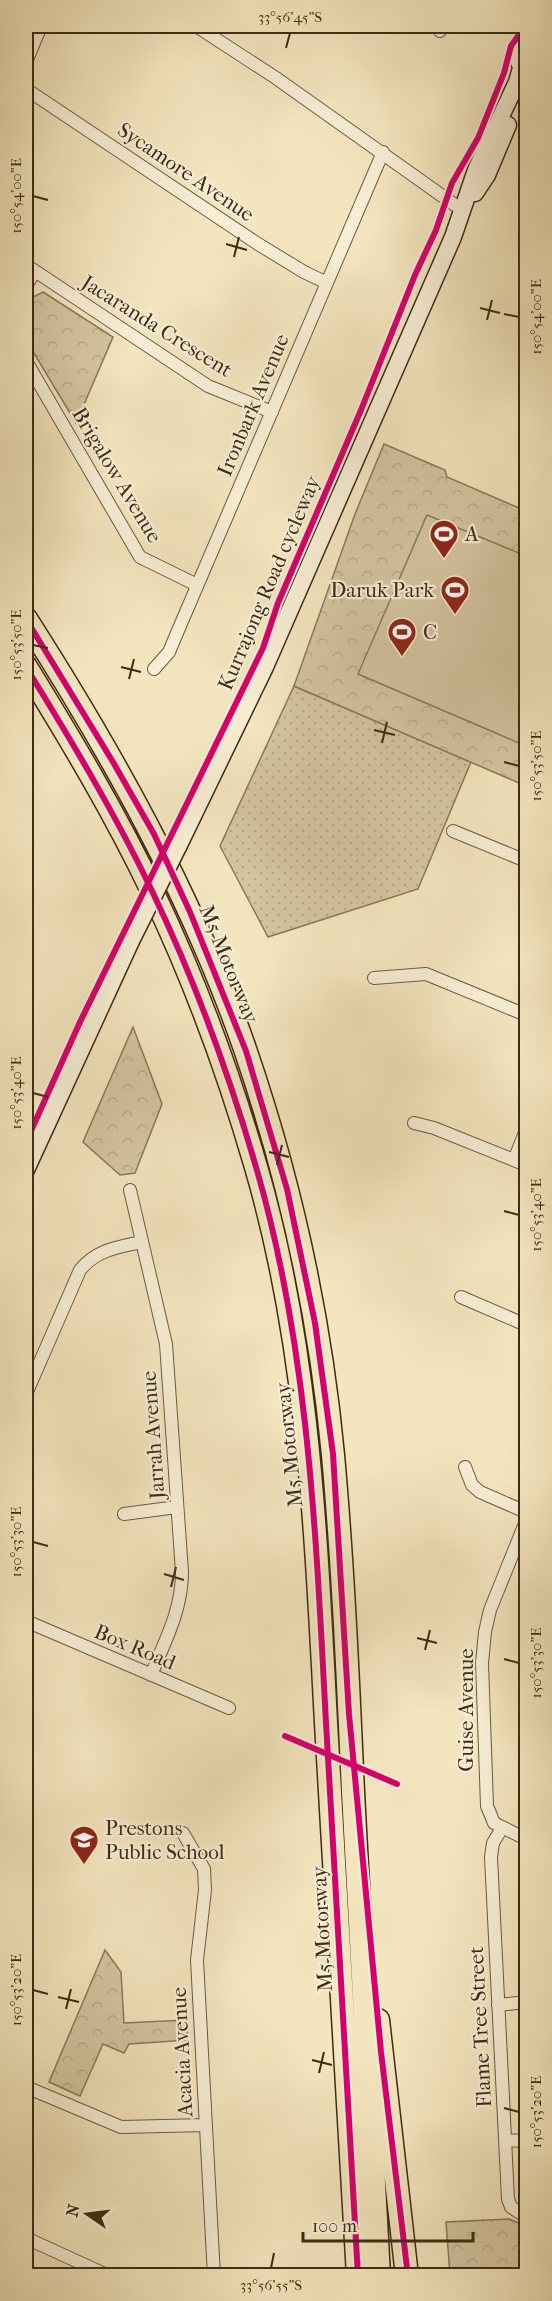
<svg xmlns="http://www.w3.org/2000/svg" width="552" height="2301" font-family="'IM FELL French Canon',serif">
<defs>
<pattern id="grass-dots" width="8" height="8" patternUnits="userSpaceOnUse" patternTransform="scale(1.5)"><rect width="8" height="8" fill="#d4c5a1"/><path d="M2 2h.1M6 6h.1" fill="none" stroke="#b7a98a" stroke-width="1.8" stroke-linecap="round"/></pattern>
<pattern id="park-crowns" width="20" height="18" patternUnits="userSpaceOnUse" patternTransform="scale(1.5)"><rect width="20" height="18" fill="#d4c5a1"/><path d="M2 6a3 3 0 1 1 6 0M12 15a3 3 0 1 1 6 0" fill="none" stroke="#b7a98a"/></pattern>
</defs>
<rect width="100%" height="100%" fill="#f3e5be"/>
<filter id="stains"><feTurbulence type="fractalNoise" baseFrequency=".00333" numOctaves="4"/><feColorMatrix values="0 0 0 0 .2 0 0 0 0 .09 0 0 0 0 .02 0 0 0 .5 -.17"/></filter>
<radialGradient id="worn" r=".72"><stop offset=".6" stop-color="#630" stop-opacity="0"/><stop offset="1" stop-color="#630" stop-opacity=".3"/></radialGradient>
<path fill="url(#grass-dots)" stroke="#89785c" stroke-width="1.5" d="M294,686L471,762L418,889L268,937L220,846Z"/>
<path fill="url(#park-crowns)" stroke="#89785c" stroke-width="1.5" d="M43,292L113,337L76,423L29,345C24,327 26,314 33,297Z
M384,444L445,470L447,477L526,511V786L294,686L355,514Z
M133,1027L162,1104L135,1173L120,1175L83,1142Z
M105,1950L121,1972L124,2023L186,2020L188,2040L129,2044L124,2053L103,2044L80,2096L49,2082Z
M509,2219L526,2226V2275H450L446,2222Z"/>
<path fill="#d4c5a1" stroke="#89785c" stroke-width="1.5" d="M427,515L526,556V746L358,674Z"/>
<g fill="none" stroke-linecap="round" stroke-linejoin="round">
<g stroke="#6b5a40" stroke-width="14">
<path id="minor" d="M196,26L276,78L455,205L464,209
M438,26L440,31
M26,62L41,26
M26,89L258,244L304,272L327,283
M26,265L208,386L272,412
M26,286L35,271
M26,361L140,557L197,585
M154,669L169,652L174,640L383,152
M453,831L526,861
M374,978L426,974L526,1015
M414,1123L434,1128L526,1165
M514,1160L526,1130
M130,1190L166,1344L182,1572C182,1610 165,1641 151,1675
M461,1297L526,1325
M26,1394L80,1270C96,1250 118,1247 142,1242
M465,1467L472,1485L480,1492L526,1512
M124,1514L177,1507
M526,1521L490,1610L485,1632L482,1663L487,1806L494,1823L526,1839
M26,1621L229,1708
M502,1828L493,1843L491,1857L508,2199L511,2207L526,2217
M183,1833L204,1869L205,1890L197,1960L214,2276
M498,2005L526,2002
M26,2087L121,2127L206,2125
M505,2140L526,2141
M26,2238L109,2276"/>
</g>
<g stroke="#3e2b16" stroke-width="19">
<path id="secondary" d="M526,48C516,55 517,65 526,72
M475,193L487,175L508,125
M178,847L265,667L453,237L476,170L517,82L521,68
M26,1170L131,941"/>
</g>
<g stroke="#3e2b16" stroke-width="25">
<path id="motorway" d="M26,619C113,755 192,896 245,1049C290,1180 320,1317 333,1455C343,1566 348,1679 353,1792C361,1953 370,2114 379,2276
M26,667C71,740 116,815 153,893C195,981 229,1074 256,1167C309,1348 316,1537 326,1723C337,1907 348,2091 358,2276
M378,2020L407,2276"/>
</g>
<use href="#minor" stroke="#f7eed5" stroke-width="12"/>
<use href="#secondary" stroke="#f7eed5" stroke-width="16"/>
<use href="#motorway" stroke="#f3e5be" stroke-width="22"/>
<g stroke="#3e2b16" stroke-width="19" stroke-linecap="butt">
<path id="secondary-bridge" d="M131,941L178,847"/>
</g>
<use href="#secondary-bridge" stroke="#f7eed5" stroke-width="16"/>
<g stroke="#f7eed5" stroke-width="10">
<path id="cycleway" d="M26,619L113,762L154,834L190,912L246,1051L287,1189L315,1323L333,1454L349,1714L381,2052L408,2276
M26,667C71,740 116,815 153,893C195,981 229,1074 256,1167C309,1348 316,1537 326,1723C337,1907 348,2091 358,2276
M26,1142L80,1022L263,648L278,603L361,410L415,275L436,230L452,183L478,138L504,73L511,46L523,29L526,31
M285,1736L397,1784"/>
</g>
<use href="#cycleway" stroke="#d6006c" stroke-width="6"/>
</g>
<path fill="none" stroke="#3e2b16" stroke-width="2" d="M286,48L290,33M33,196L48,200M226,244L247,250M234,257L239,237M480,308L500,313M504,314L519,317M487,320L492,300M33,645L48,648M121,667L141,672M129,679L134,659M374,730L395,735M382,743L387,722M504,762L519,766M33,1093L48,1097M269,1152L289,1157M277,1165L282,1145M504,1211L519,1215M33,1542L48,1546M164,1574L184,1580M171,1587L176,1567M417,1638L437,1643M425,1650L430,1630M504,1659L519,1663M33,1990L48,1994M58,1997L79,2002M66,2009L71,1989M312,2060L332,2065M319,2073L324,2052M504,2108L519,2112M271,2268L274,2253"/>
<defs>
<g id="stadium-pin" transform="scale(1.5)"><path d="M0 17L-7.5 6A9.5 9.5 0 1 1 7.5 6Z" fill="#8f2418" stroke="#f7eed5"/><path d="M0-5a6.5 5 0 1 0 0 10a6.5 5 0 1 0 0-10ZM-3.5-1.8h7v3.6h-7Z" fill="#fff"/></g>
<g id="school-pin" transform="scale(1.5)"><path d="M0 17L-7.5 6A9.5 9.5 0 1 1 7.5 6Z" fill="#8f2418" stroke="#f7eed5"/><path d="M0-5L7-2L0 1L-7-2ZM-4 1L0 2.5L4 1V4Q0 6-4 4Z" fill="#fff"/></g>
</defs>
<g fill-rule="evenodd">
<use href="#stadium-pin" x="444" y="534"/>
<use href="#stadium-pin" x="455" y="590"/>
<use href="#stadium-pin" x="402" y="632"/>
<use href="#school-pin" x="84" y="1840"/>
</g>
<g text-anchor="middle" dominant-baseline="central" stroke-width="4.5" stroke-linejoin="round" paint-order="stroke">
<g font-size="21" fill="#3e2b16" stroke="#f7eed5">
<text transform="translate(186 172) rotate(34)">Sycamore Avenue</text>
<text transform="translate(157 326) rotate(32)">Jacaranda Crescent</text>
<text transform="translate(253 405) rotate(-67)">Ironbark Avenue</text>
<text transform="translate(117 475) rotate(59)">Brigalow Avenue</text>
<text transform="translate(269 583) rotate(-67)">Kurrajong Road cycleway</text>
<text transform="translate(229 964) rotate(68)">M5 Motorway</text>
<text transform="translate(153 1435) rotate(-94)">Jarrah Avenue</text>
<text transform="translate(289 1445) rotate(-96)">M5 Motorway</text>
<text transform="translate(135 1647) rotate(23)">Box Road</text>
<text transform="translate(466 1710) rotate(-90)">Guise Avenue</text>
<text transform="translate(322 1929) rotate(-93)">M5 Motorway</text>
<text transform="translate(480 2027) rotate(-93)">Flame Tree Street</text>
<text transform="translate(182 2052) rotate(-93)">Acacia Avenue</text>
</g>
<g font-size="21" fill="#3e2b16" stroke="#f7eed5" text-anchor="start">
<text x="465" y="534">A</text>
<text x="434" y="590" text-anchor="end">Daruk Park</text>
<text x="423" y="632">C</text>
<text x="105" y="1828">Prestons<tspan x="105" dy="24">Public School</tspan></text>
</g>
</g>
<rect width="552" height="2301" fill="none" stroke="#f3e5be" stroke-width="66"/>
<g transform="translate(87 2214) rotate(284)" stroke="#f7eed5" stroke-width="4.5" paint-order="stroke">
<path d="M0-4.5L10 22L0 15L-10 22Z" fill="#3e2b16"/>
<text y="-9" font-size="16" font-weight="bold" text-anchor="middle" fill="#3e2b16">N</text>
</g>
<path d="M303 2232v9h170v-9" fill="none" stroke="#3e2b16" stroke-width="3"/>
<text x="312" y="2232" font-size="18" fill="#3e2b16" stroke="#f7eed5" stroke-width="4.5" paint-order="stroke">100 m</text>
<rect x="33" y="33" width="486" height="2235" fill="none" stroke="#3e2b16" stroke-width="2"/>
<g font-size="15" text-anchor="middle" fill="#3e2b16">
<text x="290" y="22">33°56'45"S</text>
<text transform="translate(16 196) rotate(-90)" y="5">150°54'00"E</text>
<text transform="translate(536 317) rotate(-90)" y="5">150°54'00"E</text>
<text transform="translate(16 645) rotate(-90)" y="5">150°53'50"E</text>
<text transform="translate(536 766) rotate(-90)" y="5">150°53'50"E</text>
<text transform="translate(16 1093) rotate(-90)" y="5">150°53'40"E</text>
<text transform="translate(536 1215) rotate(-90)" y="5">150°53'40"E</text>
<text transform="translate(16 1542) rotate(-90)" y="5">150°53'30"E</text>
<text transform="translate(536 1663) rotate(-90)" y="5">150°53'30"E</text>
<text transform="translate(16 1990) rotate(-90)" y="5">150°53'20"E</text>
<text transform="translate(536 2112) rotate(-90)" y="5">150°53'20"E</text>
<text x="271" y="2290">33°56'55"S</text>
</g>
<rect width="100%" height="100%" filter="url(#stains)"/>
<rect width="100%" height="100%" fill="url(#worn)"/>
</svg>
